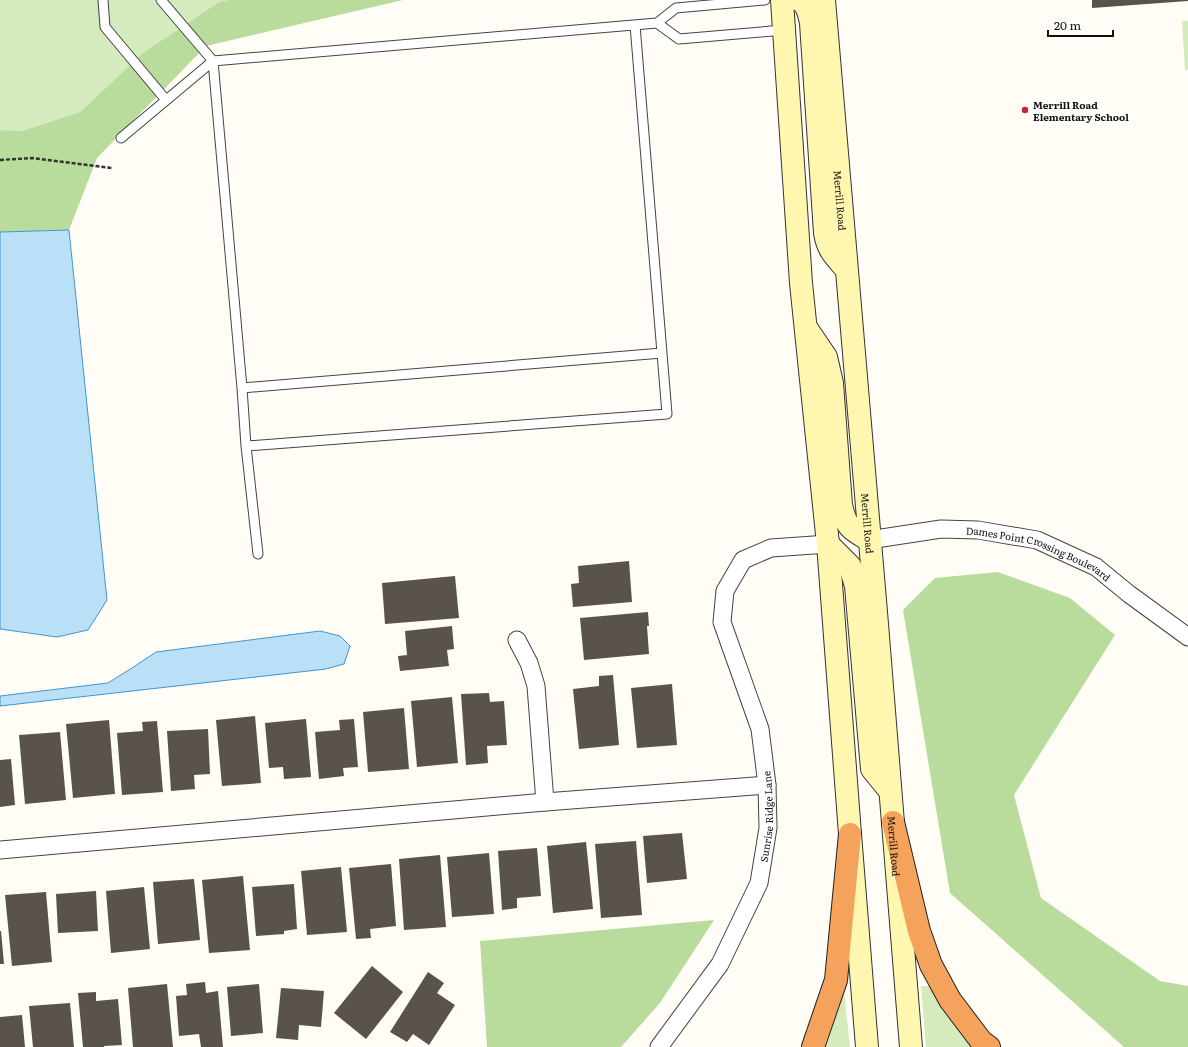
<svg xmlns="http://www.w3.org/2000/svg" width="1188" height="1047" font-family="Literata,serif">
<rect width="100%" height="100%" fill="#fffdf5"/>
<path fill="#d5ebbd" d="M0,0H228L219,2L144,52L80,112L22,131L0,130Z
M1182,21H1188V70H1185Z
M921,986H930L944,1009L977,1047H926Z
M844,991L850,1047H826Z"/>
<path fill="#b9dc9c" d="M228,0H403L206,46L97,158L69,230L0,232V130L22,131L80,112L144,52L219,2Z
M998,572L1070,598L1115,635L1014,795L1041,898L1160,981L1188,986V1047H1124L950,893L903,610L935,578Z
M714,920L660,1003L621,1047H487L480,941Z"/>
<path fill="#b9e0f7" stroke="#3f96cf" d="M69,230L107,600L88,630L57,637L0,629V232Z
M320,631L340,636L350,646L344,664L326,669L0,706V696L108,683L135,666L156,652Z"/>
<path fill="#5a524d" d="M1092,0H1188V1L1092,8Z
M629,561L632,602L573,607L571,584L579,583L578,566Z
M455,576L459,618L385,624L382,583Z
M648,612L649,626H647L649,654L584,660L580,618Z
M452,626L454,649L447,650L449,666L400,671L398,656L407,655L405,631Z
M613,675L619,745L579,749L573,689L599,686V676Z
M672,684L677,745L637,748L631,688Z
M489,693L490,702L504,701L507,745L487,746L488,763L466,765L461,694Z
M452,697L458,763L417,767L411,701Z
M404,708L409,769L368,772L363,712Z
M255,716L261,783L222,786L216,720Z
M306,719L311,777L284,779L283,767L269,768L265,723Z
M354,719L358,767L343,768L344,776L319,779L315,732L340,730L339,720Z
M109,720L115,794L73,798L66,724Z
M157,721L163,792L122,795L117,733L143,731L142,722Z
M208,729L210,774L194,775L195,789L171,791L167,731Z
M60,732L66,800L25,804L19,735Z
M11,759L15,805L0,807V760Z
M682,833L687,879L647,883L643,836Z
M636,841L642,915L601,918L595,844Z
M586,842L593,909L553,913L547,846Z
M537,848L541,896L517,898V908L502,910L498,851Z
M489,853L494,914L452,917L447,857Z
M440,855L446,927L404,930L399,859Z
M391,864L396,926L370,929L371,938L356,939L349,868Z
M341,867L347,932L307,935L301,871Z
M243,876L250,950L209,953L202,880Z
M194,879L200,940L158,944L153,882Z
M294,884L297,929L284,931V934L256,936L252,887Z
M144,887L150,949L111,953L106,891Z
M96,891L98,931L58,933L56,894Z
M46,892L52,962L12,966L5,895Z
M0,931H1L4,964H0Z
M372,966L403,992L366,1039L334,1013Z
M428,972L444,983L437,993L455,1005L429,1045L413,1034L407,1042L390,1032Z
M205,982L206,993L218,991L223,1047H201L199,1034L179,1036L176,996L187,995L186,984Z
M167,984L173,1047H133L128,988Z
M259,984L263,1033L231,1036L227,987Z
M281,988L324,991L321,1027L299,1025L298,1040L276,1038Z
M96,992V1001L118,999L122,1045L104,1046V1047H83L78,993Z
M70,1003L74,1047H33L29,1006Z
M22,1015L25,1047H0V1017Z"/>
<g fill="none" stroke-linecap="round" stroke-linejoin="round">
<g stroke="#444" stroke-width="11">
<path id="lane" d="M103,0L105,27L166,100
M161,0L213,61L242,388L662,353
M657,23L679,39L784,30
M121,138L213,61L657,23L676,8L765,0
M242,388L246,446
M258,554L246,446L667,414L635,25"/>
</g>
<g stroke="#444" stroke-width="19">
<g id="street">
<path id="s1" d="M869,540L941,529L978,530L1037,540L1096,567L1129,594L1188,637"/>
<path d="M517,640L529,663L536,686L545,802"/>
<path d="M0,850L545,802L767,785"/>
<path id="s2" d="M659,1047L720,964L759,883L768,828L767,785L760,729L722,622L725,591L743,560L771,548L828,544"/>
</g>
</g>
<g stroke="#333" stroke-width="24">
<g id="secondary">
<path d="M782,0L801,283L828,544L850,834L867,1047"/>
<path d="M799,0C808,4 809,14 811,23L825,233C828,251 835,256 846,269"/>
<path id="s3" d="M824,0L877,624L911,1047"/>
<path d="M807,329L826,357L832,383L841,505C846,527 850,529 869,540"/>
<path d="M828,544L850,566L856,586L872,769L890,791"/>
</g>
</g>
<g stroke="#222" stroke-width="24">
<path id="highway" d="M893,822L919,931L931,965L950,1000L981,1041L989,1047
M813,1047L836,980L850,834"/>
</g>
<path stroke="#333" stroke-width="2.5" stroke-dasharray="4 2" stroke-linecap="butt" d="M0,160L32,158L112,168"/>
<use href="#lane" stroke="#fff" stroke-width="9"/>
<use href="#street" stroke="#fff" stroke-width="17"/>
<use href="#secondary" stroke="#fff6b0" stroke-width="22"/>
<use href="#highway" stroke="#f5a25d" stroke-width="22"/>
</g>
<circle fill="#c4262e" stroke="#fff" stroke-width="1.5" cx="1025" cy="110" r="4"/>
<g text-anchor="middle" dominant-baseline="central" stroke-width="4" stroke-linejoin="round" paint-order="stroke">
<g font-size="10" font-weight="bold" fill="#111" stroke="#fff" text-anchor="start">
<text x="1033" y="104">Merrill Road<tspan x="1033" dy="12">Elementary School</tspan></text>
</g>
<g font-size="10" fill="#111" stroke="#fff">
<text stroke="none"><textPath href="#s3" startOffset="201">Merrill Road</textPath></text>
<text stroke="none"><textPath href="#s3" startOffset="525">Merrill Road</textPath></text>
<text stroke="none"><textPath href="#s1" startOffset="175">Dames Point Crossing Boulevard</textPath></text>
<text stroke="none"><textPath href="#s2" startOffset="260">Sunrise Ridge Lane</textPath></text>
<text stroke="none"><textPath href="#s3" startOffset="849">Merrill Road</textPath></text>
</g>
</g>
<path d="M1048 30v6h65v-6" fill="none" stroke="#111111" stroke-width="2"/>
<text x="1054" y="30" font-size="12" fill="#111111" stroke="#ffffff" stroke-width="3" paint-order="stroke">20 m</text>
</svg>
